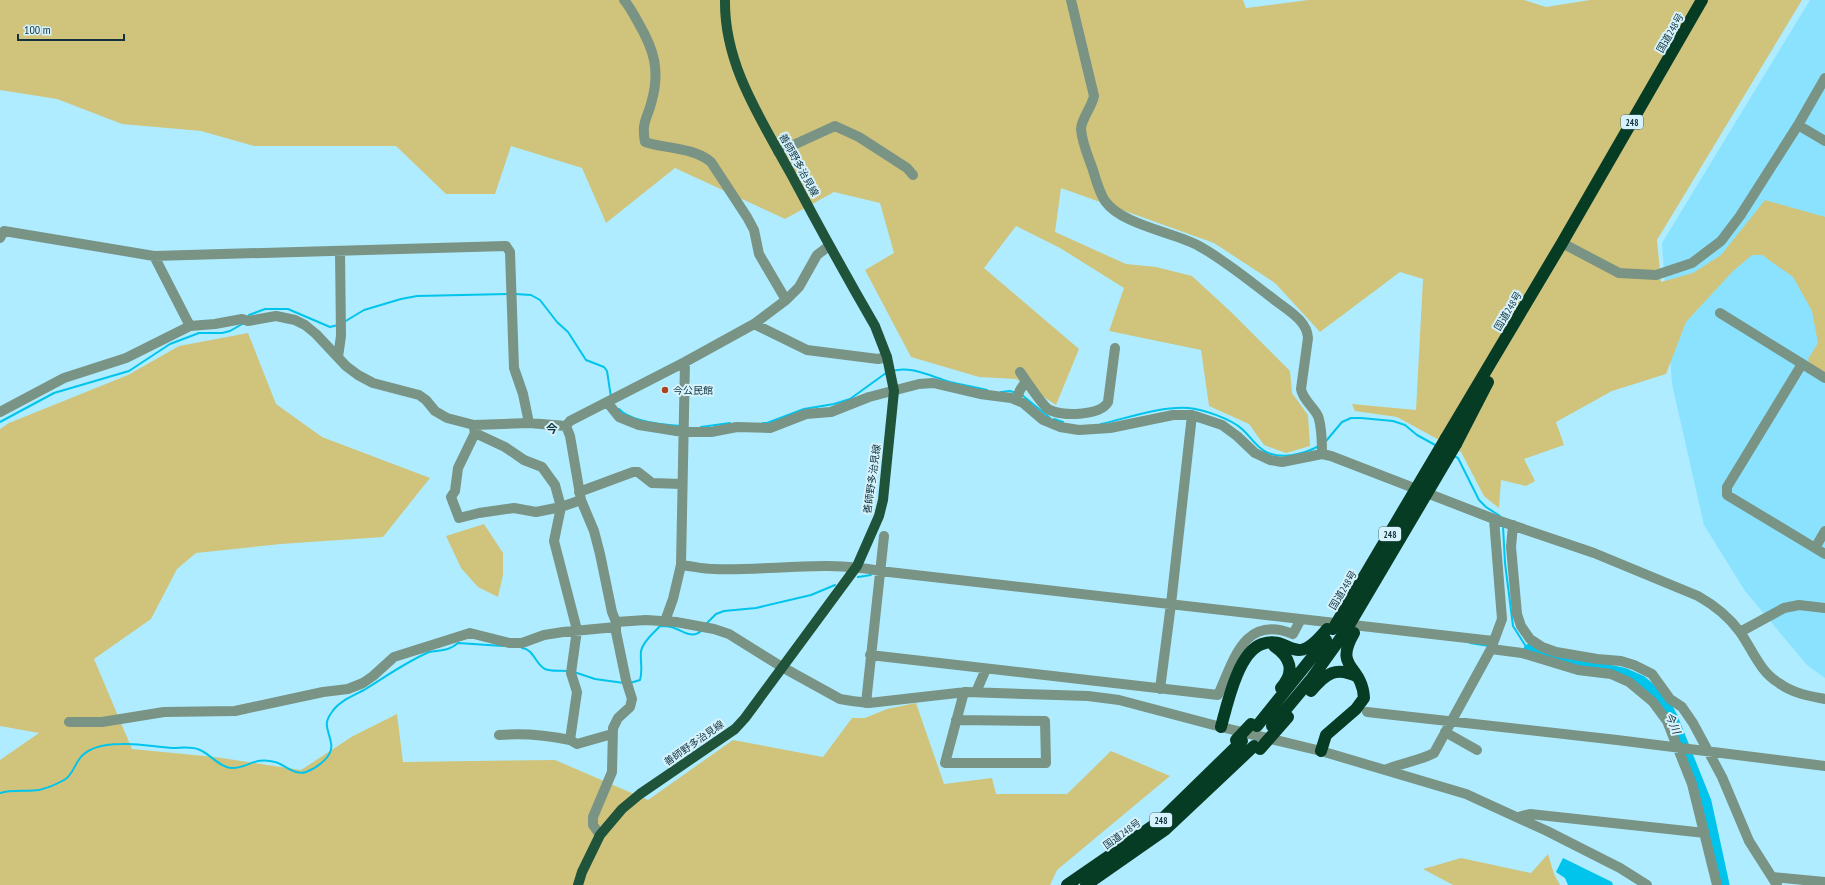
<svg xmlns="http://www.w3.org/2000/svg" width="1825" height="885" font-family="'PT Sans Narrow','Noto Sans JP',sans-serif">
<rect width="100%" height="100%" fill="#afecff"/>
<path fill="#8ae2fe" d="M1810,0H1825V678L1807,665L1745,591L1704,525L1672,384L1662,243Z"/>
<path fill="#d0c47d" d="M0,0H1243L1246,8L1308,0H1524L1546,7L1590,0H1802L1657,240L1661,282L1693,273L1721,255L1765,200L1825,217V373L1810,365L1808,359L1818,343L1812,311L1793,277L1762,255H1752L1733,271L1686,322L1666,374L1612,391L1556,422L1564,445L1524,459L1535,481L1526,486L1501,480L1499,508L1484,496L1461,452L1397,417L1355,411L1352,404L1416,410L1423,279L1400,272L1320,332L1275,283L1214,243L1061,188L1055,232L1126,264L1156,267L1192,276L1230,311L1290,371L1292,393L1308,415L1310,446L1286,453L1264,445L1249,424L1209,406L1201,350L1109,331L1124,288L1060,248L1016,226L984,268L1079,349L1056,405L1016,379L979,377L911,357L865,270L894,253L880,203L834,192L785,219L675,168L606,223L582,168L511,146L495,194H446L396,146H254L201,131L122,124L57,99L0,90Z
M248,333L276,404L322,437L430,478L383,537L281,544L196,553L177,569L151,619L94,659L132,749L215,757L301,770L353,736L397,714L403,762L555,760L648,800L733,740L823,757L852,718H865L887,709L916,703L944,784L992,778L996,794H1067L1111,751L1170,776L1057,870L1050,885H0V760L39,733L0,726V429L9,423L128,375L179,346Z
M484,524L503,553V575L498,597L478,587L461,568L446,536Z
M1548,854L1554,874L1560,885H1453L1423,869L1461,858L1531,873Z"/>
<path fill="#00c4ec" d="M1563,858L1612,882L1613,885H1568L1565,878L1556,872Z"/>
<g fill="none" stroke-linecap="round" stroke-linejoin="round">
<path stroke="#00c4ec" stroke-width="2" d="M515,294L531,295L540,300L557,322L568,332L586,360L604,367L607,371L611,397
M247,318L249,315L265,309H288L330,327L338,325
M344,322L364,310L401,299L417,296L508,294
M892,371C911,365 932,377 950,382C962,385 975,387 987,390
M1001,392L1010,391L1016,393
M1022,395L1050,418
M619,409C631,422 664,425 681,426
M1054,419L1063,422
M0,422L54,393L129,371L170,344L199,333H222L230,331L244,323
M763,423H767L804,409L834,404L850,399L886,373
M1101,424C1128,418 1161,406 1188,408C1203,409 1231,419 1242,429C1250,436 1256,447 1266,452C1282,460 1304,454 1319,446
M701,427L730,423
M1326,441L1342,422L1351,418H1361L1393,421L1405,425L1417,435L1437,446
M1454,456L1458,458L1479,500L1486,507L1500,516
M1503,526L1505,563L1513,626L1525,645L1530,650
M858,577L871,575
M707,623L716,614L724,611L756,608L811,595L835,585
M1470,643L1489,646
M522,648C534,649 535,664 545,669C552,672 560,670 567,671
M574,672L595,679L624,683
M630,683L640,680C643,670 640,661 641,651C643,641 654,633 660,626C664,626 667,626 671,627C681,629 691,640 701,631
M0,793C13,789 26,792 39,790C47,788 57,784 64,780C71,777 74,767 78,761C86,747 107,744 122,744C139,743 155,747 173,748C181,748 192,746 200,750C210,754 219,767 231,768C247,769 254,756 275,762C284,764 295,776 306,772C317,768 334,756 331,743C329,730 322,725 332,712C339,701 353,696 364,690C385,677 406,662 429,652C441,650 449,651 458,643L503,646"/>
<path stroke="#00c4ec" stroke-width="13" d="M1530,650L1548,658L1623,674L1641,682L1662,700L1671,717L1705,802L1723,885"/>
<path stroke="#799384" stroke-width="10" d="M624,0C630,7 634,15 639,24C654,50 660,70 652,100C648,118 641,121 645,142C666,149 693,147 711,162L747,217L754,230L759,254L786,300
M1071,0L1094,96C1092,107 1081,119 1081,129C1082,143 1088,156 1093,170C1096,180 1099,192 1105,201C1122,225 1173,232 1199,246C1226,261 1251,282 1276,301C1289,311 1307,321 1308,338L1301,389C1303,400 1313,406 1318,416C1322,427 1322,442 1322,454
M1798,125L1825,141
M778,152L835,126L859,137L907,168L913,175
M0,238L4,231L154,256L506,246L510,252L514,368L523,394L529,423
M1562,243L1619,273L1656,275L1692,263L1721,241L1740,216L1798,125L1825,78
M154,256L190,326
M1720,313L1825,378
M754,324L807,350L878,359L887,357
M338,357L341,336L340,251
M1802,364L1727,487V495L1825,554
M1020,372C1025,379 1042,405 1048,409C1060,417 1100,416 1108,402L1115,348
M1016,400L1020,390L1026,381
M607,402L619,417L639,425L683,432H711L737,427L770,428L806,414L831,412L869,397L919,384L933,383L980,394L1011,398L1023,403L1043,420L1060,427L1079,430L1110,428L1173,415H1192L1222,425L1237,436L1255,453L1270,460L1282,462L1322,454L1331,456L1494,519L1594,553L1698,596C1714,605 1729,617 1740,632C1752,649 1760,672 1779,683C1792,693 1809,696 1825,699
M0,412L64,378L126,358L190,326L215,324L242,319L248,321L276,316L295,320L305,325L316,334L346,366L358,375L373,383L419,395L426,400L435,411L447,418L474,425L529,423L566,426
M566,426L570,436L581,500L594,531L600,554L612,612L616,622V632L626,680L632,699L630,707L618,718L613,728L612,772L593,817V825L600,835
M566,426L570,421L685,362L754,324L786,300L799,287L817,255L829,246
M474,428L475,433L458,468L455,491L451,497L459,518L479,513L514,508L536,512L561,507L581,500
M475,433L505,447L524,460L542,467L555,485L561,507L554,541L577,630L571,673L577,692L570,740L577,744L612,734
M579,492L633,472H638L652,483L682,484
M1513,525L1511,547L1517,614L1521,626L1530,639L1542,647L1556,652L1597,659L1621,661L1634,665L1652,674L1670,699L1682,707L1693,723L1722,777L1749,841L1777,885
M1815,548L1825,531
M681,565C692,566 703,569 714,569C770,571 825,560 880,571L1493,641
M665,621L673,599L681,565L685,362
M616,622L646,620L676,622L714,629L729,634L782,667L840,699L852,701L869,703L966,692L1088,696L1119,700L1221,727L1321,751L1466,794L1547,831L1620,868L1647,885
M1740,632L1784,608L1799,605L1825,608
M1491,649L1522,653L1578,670L1611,674L1629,682L1653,702L1667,721L1692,784L1717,885
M870,655L1218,695C1234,660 1244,614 1293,634L1301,619
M1160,689L1171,604L1192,415
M976,692L986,669
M866,703L884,536
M1367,712L1617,740L1825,766
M956,720L1045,721L1046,763H945L964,692
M69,722H102L164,712L235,711L323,692L348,689L363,683L373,676L394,657L470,633L509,643H522L544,635L563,632L616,627
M1445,732L1477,750
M499,735C524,733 546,735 570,740
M1385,770C1401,763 1419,761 1434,753L1491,649L1502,619L1494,519
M1518,817L1530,814L1705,833
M1772,877L1825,882"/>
<path stroke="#1f533a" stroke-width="10" d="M578,885L582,872L600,835L622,809L640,794L735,729L745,718L857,566L879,516L883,500L894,391L887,357L875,326C846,276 818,225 791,174C761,119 724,65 725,0"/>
<path stroke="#063b24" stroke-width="12" d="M1446,438L1562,243L1702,0
M1456,444L1488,382
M1274,646C1290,657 1296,671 1281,688
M1311,691C1326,673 1336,666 1358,677
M1257,726L1326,640
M1272,726L1312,678L1345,632
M1221,727C1227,705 1238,652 1262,644C1292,634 1292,672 1327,629
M1321,751L1326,735L1356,709L1364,698C1362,664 1333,669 1354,633
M1067,885L1160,821L1242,741
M1086,885L1166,829L1254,746"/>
<path stroke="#063b24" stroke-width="12" d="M1333,629L1446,438
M1345,632L1456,444
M1236,740L1251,724
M1260,749L1288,717"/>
</g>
<circle fill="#ab441d" stroke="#d6f3fd" stroke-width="1.5" cx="665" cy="390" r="4"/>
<g text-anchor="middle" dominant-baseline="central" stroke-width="4" stroke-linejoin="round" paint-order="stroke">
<g fill="#d6f3fd" stroke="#4d6d77" stroke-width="1">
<rect x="1621" y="115" width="22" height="14" rx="3"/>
<rect x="1379" y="527" width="22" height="14" rx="3"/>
<rect x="1150" y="813" width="22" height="14" rx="3"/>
</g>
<g font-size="9" font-weight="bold" fill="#12333d">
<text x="1632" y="122">248</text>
<text x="1390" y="534">248</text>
<text x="1161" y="820">248</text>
</g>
<g font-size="10" fill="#12333d" stroke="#d6f3fd">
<text transform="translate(1670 33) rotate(-60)">国道248号</text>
<text transform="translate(799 165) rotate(61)">善師野多治見線</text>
<text transform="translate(1508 311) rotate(-59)">国道248号</text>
<text transform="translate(872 479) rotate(-82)">善師野多治見線</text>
<text transform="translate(1343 590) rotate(-59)">国道248号</text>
<text transform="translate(694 743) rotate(-35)">善師野多治見線</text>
<text transform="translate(1122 834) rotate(-36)">国道248号</text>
</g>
<g font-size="10" fill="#12333d" stroke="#d6f3fd" text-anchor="start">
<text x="673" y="390">今公民館</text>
</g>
<g font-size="11" font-style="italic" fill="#162f37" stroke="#d6f3fd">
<text transform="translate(1673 723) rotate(66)">今川</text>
</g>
<g font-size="12" font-weight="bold" fill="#12333d" stroke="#d6f3fd">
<text x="552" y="428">今</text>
</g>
</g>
<path d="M18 34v6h106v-6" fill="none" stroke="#12333d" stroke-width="2"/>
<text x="24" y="34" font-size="12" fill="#12333d" stroke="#d6f3fd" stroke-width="3" paint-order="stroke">100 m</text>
</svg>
